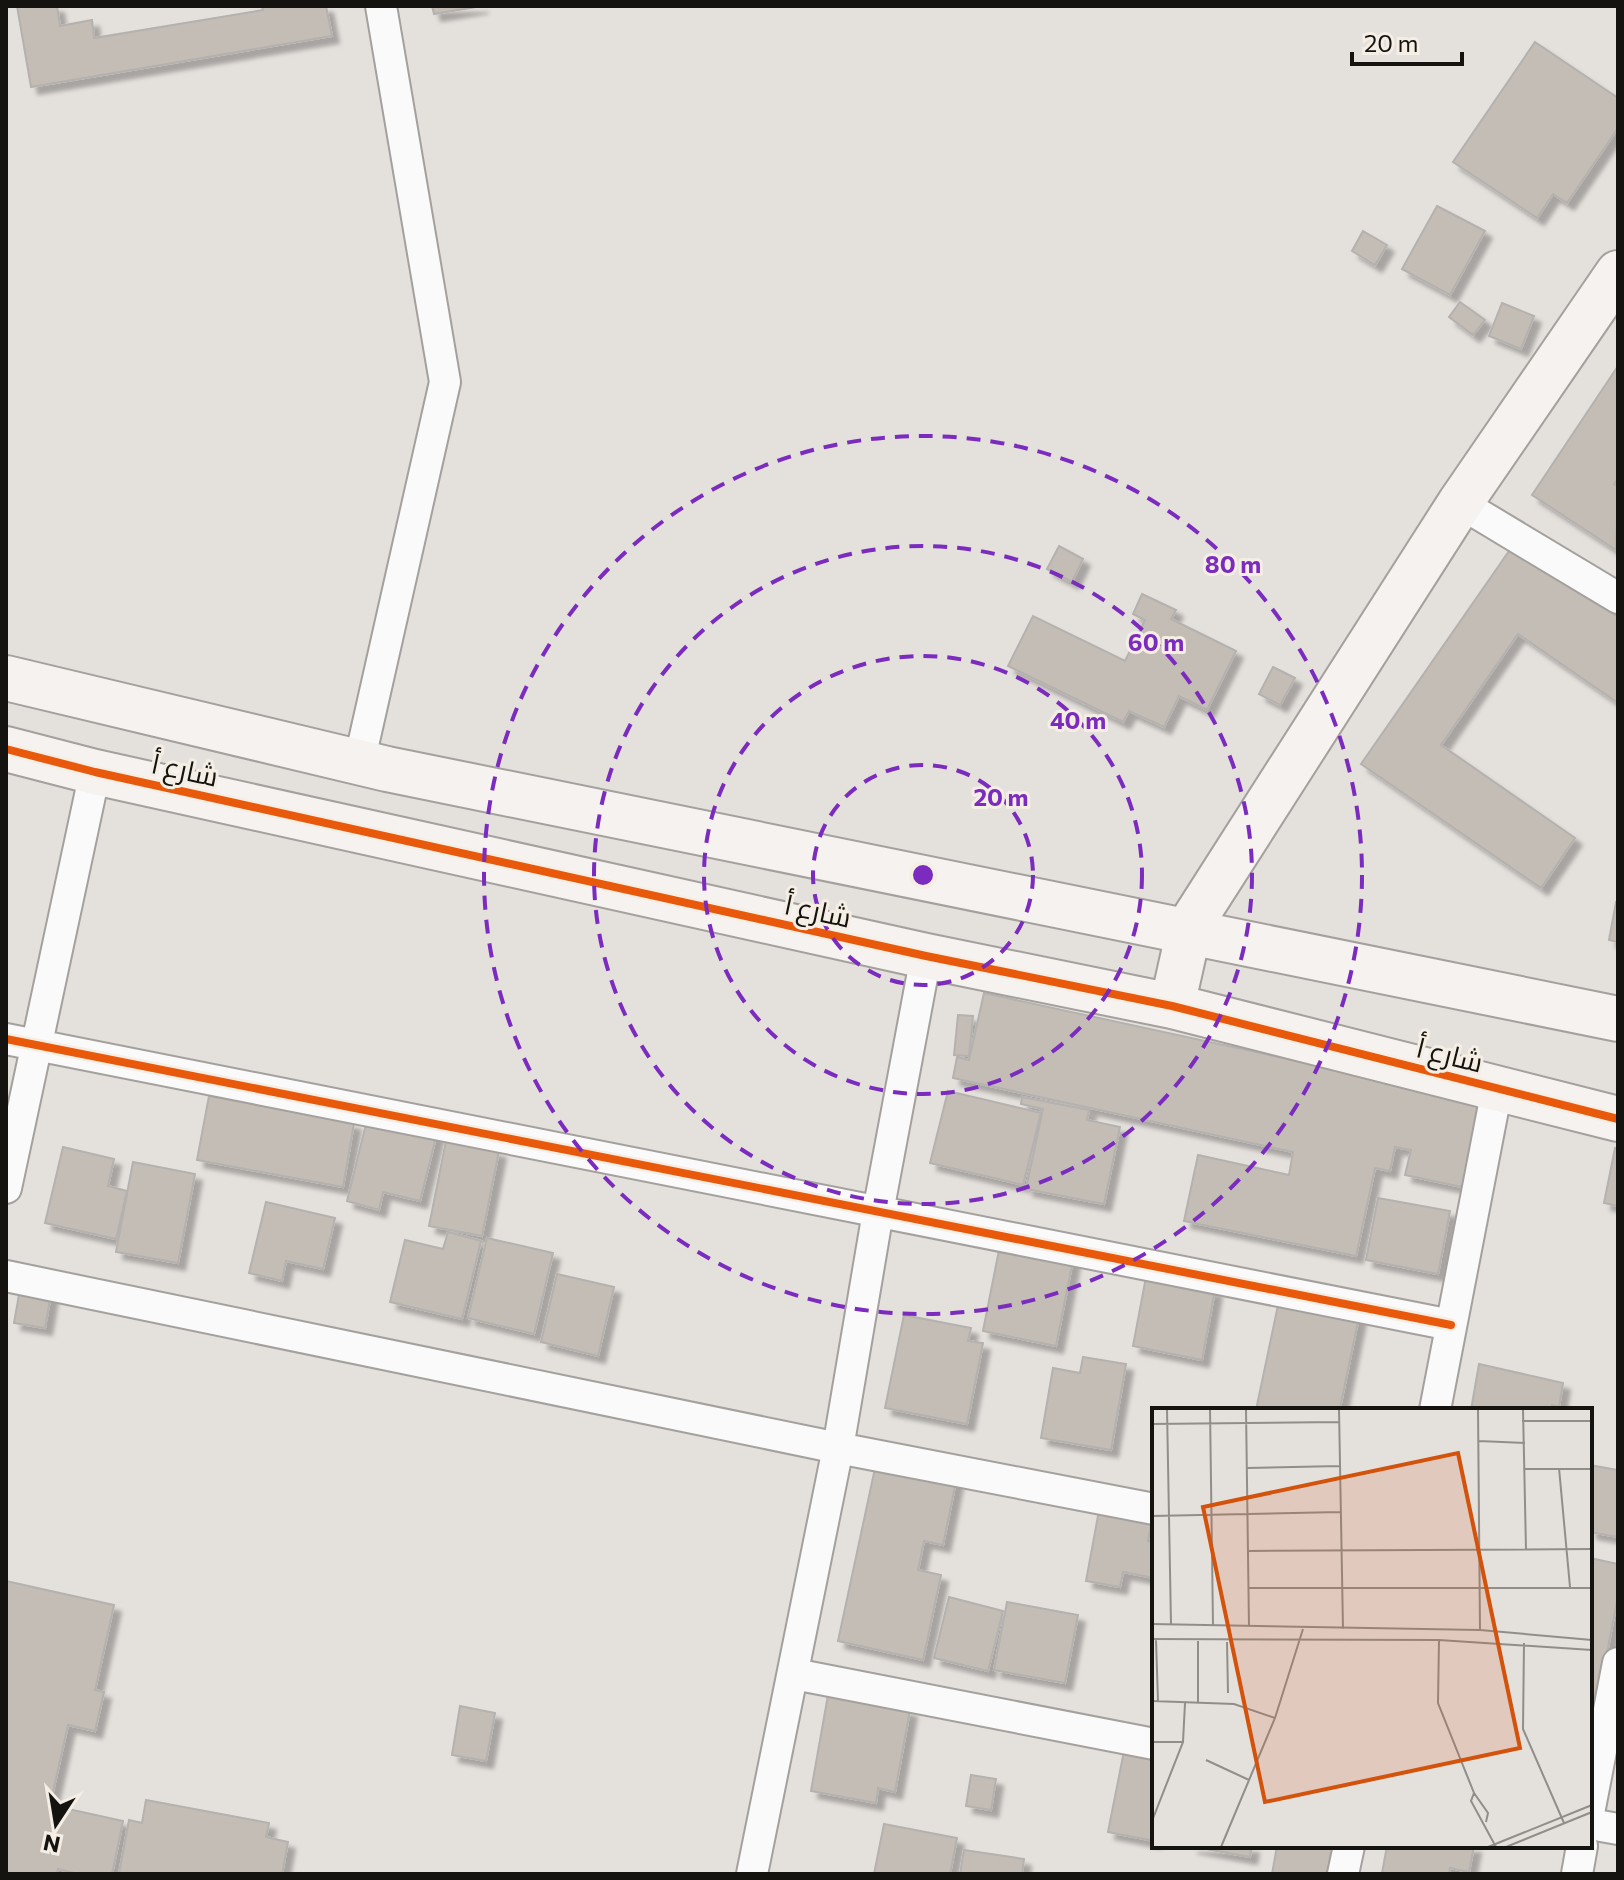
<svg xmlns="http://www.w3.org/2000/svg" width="1624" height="1880" font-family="Commissioner,Cairo,sans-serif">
<defs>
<filter id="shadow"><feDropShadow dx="7" dy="7" stdDeviation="2" flood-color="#0004"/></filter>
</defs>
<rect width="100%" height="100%" fill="#e4e0dc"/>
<path fill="#c4bdb6" stroke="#b4b1ae" stroke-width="2" filter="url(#shadow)" d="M17,6H57L60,26L92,20L94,38L263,10L262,6H326L332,36L31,87Z
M432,6H482L434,14Z
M1535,42L1618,98V128L1567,203L1553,194L1537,218L1453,162Z
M1437,206L1485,231L1450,295L1402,269Z
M1363,231L1387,245L1375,265L1352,251Z
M1460,302L1485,320L1473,335L1449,317Z
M1502,303L1534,316L1521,349L1489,336Z
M1618,366V478L1614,484L1618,487L1616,550L1532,495Z
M1514,544L1618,617V703L1518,634L1441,745L1575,838L1541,888L1361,764Z
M1059,546L1083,559L1072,582L1047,569Z
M1142,594L1176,610L1171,619L1236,651L1207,710L1179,696L1164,727L1129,711L1123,722L1008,666L1033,616L1125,661L1145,620L1133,614Z
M1273,667L1295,678L1280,705L1259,694Z
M1616,902H1618V942L1609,940Z
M984,993L1481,1101L1462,1187L1405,1175L1411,1150L1395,1147L1390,1171L1375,1168L1356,1256L1184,1221L1198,1155L1289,1175L1293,1152L953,1078L957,1057L969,1060Z
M958,1015L973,1016L969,1056L954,1055Z
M948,1091L1041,1113L1023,1185L930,1163Z
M209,1096L354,1123L343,1187L197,1160Z
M1022,1097L1089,1110L1087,1120L1120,1127L1104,1204L1026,1189L1043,1109L1021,1104Z
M368,1116L437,1133L420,1201L383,1192L379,1210L347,1201Z
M446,1141L499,1151L482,1236L429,1226Z
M63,1147L114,1159L108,1186L127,1191L116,1239L45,1223Z
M1615,1148L1618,1149V1206L1604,1203Z
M133,1162L195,1174L178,1263L116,1252Z
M1378,1198L1450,1211L1438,1274L1366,1260Z
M266,1202L335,1218L323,1269L286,1261L282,1281L249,1273Z
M448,1232L481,1241L462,1319L390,1302L405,1240L443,1249Z
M487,1238L553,1253L534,1334L468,1318Z
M1001,1240L1074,1255L1056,1346L983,1331Z
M557,1274L614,1287L598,1356L541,1342Z
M1146,1277L1215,1290L1202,1360L1133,1346Z
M20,1289L51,1294L45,1328L14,1323Z
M1281,1291L1361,1307L1340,1408L1352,1410H1256Z
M904,1315L971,1328L968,1341L983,1343L967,1424L885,1408Z
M1083,1357L1126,1364L1111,1450L1041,1438L1053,1368L1080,1373Z
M1479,1364L1563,1383L1559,1407L1552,1405L1551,1410H1471Z
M877,1459L957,1476L943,1545L924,1541L918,1570L941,1575L923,1660L838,1641Z
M1590,1465L1618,1470V1537L1590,1532Z
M1100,1505L1153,1515L1148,1541L1154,1542V1578L1123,1572L1120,1587L1086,1581Z
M1590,1558L1618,1564V1596L1590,1741Z
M6,1581L114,1605L95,1690L104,1692L95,1731L68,1725L50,1805L123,1821L112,1874H78L58,1869L57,1874H6Z
M949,1597L1003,1611L988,1671L934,1658Z
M1007,1602L1078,1615L1065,1683L994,1670Z
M828,1695L910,1710L895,1792L878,1788L876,1803L811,1791Z
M460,1706L495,1713L486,1761L452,1755Z
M1125,1746L1154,1752V1841L1108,1832Z
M971,1775L996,1779L991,1810L966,1806Z
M146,1800L269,1823L266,1837L288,1842L282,1874H119L129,1820L142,1823Z
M884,1824L957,1838L950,1874H874Z
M1190,1846H1252L1250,1857Z
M1277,1846H1335L1334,1854L1331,1853L1327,1874H1272Z
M1387,1846H1474L1469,1872L1450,1868L1449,1874L1382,1873Z
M964,1850L1024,1859L1022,1874H960Z"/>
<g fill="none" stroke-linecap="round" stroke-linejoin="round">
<g stroke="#a3a09d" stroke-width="34">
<path id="street" d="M1460,503L1618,598
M359,763L445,382L381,6
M6,1039L1451,1325
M6,1188L95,772
M6,1276L838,1448L1154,1509
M1435,1410L1497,1089
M794,1674L1154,1744
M1590,1808L1618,1663
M1590,1824L1618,1829
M752,1874L838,1448L878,1212L926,956
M1343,1874L1349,1846
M1577,1874L1582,1846"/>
</g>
<g stroke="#a3a09d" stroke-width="48">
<path id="secondary" d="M6,678L387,769L1618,1019
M6,749L95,772L926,956L1172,1006L1618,1119
M1172,1006L1189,930L1196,916L1460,503L1618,273"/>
</g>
<use href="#street" stroke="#fbfafa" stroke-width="30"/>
<use href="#secondary" stroke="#f5f2ef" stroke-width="44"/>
<g stroke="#f5eee5" stroke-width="13">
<path id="cycleway" d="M6,749L95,772L926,956L1172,1006L1618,1119
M6,1039L1451,1325"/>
</g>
<use href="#cycleway" stroke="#e8590c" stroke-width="8"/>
</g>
<g fill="none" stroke="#7b2cbf" stroke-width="4" stroke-dasharray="14 10">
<circle cx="923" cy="875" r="110"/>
<circle cx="923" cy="875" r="219"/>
<circle cx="923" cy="875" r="329"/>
<circle cx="923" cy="875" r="439"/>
</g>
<g text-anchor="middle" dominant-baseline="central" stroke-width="6" stroke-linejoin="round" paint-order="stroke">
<g font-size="28" fill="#151310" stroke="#f5eee5">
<text transform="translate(185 769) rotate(12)">شارع أ</text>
<text transform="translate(818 910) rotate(12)">شارع أ</text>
<text transform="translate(1450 1054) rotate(14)">شارع أ</text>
</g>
</g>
<g transform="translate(1152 1408)">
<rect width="440" height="440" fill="#e4e0dc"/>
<path fill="none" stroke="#918e8a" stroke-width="2" d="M15,1L19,216M58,1L61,217M94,1L97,219M187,1L191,221M326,1L328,222M371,1L374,142M370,13H440M0,16L187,14M327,33L373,35M95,60L188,58M407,60L418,179M373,61H440M0,108L188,104M96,143L440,141M96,180H440M0,216L328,222L440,232M0,231L287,232L440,242M4,232L6,293M287,232L286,295L322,385L319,393L344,439M75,234L76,285M372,235L371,321L412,415M0,293L82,296L123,310M46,294V233M0,334H31M54,352L97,372M322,385L336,405L334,414M0,413L31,334L33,295M69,439L123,310L151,221M336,439L440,397M354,439L440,404"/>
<path fill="#d3520c" fill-opacity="0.15" stroke="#d3520c" stroke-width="4" d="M306,45L368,340L113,394L51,99Z"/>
<rect width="440" height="440" fill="none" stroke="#151310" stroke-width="4"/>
</g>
<circle cx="923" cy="875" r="12" fill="#7b2cbf" stroke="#f5eee5" stroke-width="4"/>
<g font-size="24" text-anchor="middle" font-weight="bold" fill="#7b2cbf" stroke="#f5eee5" stroke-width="6" stroke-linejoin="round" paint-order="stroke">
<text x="1233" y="573">80 m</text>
<text x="1156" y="651">60 m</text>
<text x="1078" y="729">40 m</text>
<text x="1001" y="806">20 m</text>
</g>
<rect width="1624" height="1880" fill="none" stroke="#151310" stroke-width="16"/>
<g transform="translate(56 1824) rotate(192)" stroke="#f5eee5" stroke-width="6" paint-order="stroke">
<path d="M0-6L14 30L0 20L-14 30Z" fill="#151310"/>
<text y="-12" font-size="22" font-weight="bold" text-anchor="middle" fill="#151310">N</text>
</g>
<path d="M1352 52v12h110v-12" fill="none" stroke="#151310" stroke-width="4"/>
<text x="1364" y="52" font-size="24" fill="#151310" stroke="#f5eee5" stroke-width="6" paint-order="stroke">20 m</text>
</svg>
